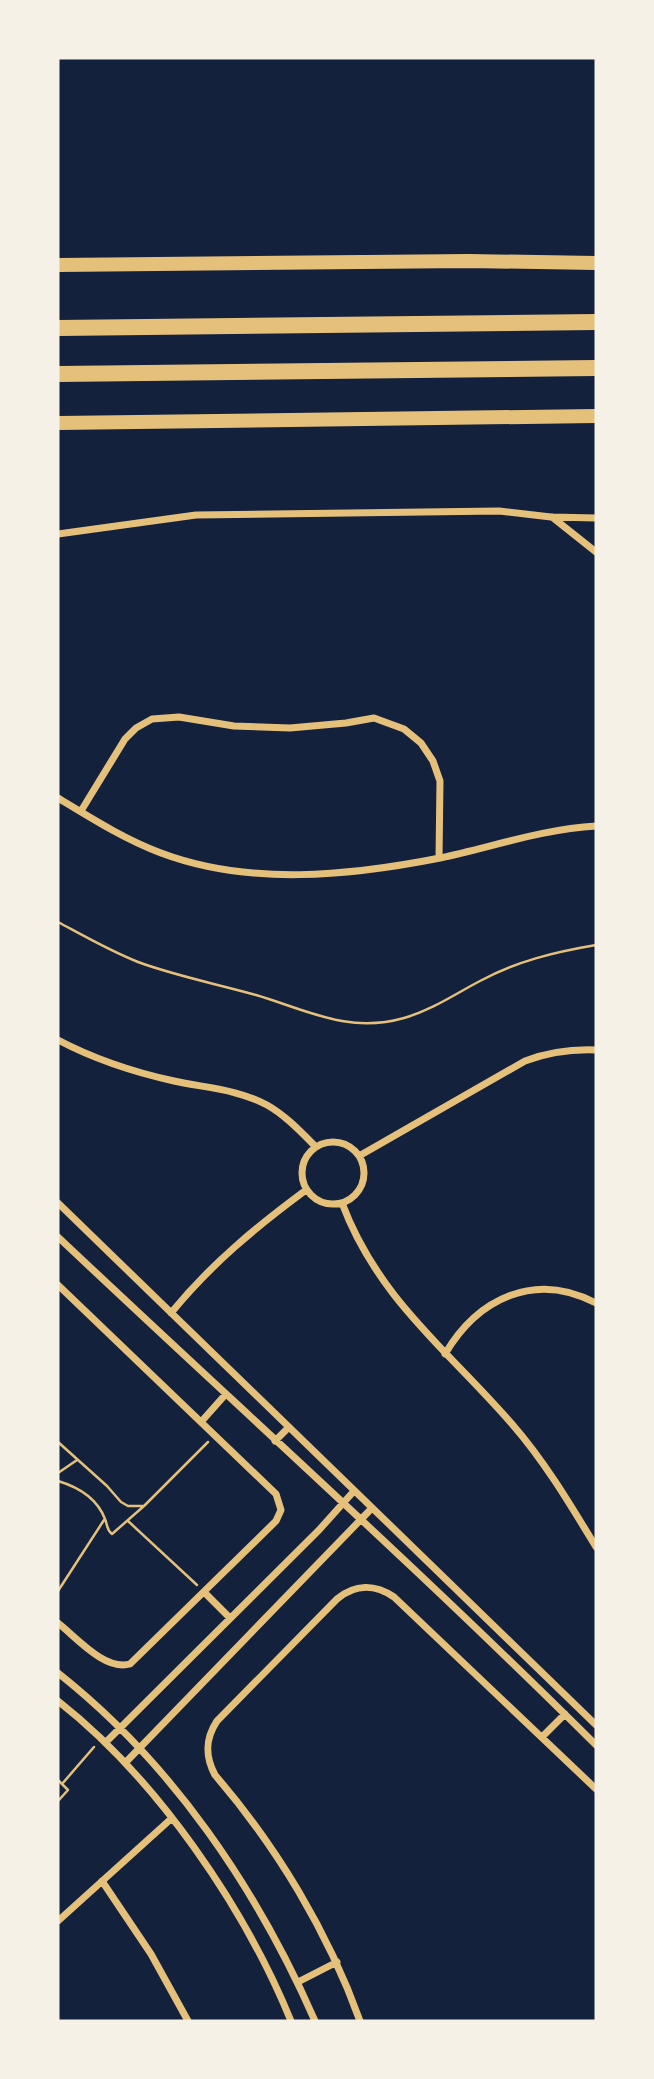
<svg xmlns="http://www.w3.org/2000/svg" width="654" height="2079" font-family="Georgia,serif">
<rect width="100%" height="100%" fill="#14213d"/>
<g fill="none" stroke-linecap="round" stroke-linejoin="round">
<path stroke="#e5c07b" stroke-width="2.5" d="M58,922C84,936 110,951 138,962C176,976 217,984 256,995C307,1010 348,1034 404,1018C432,1010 455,994 480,981C517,961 555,952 596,945
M58,1442L107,1486L121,1502L128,1506H144
M58,1473L77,1460
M58,1481C78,1487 97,1498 105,1519C108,1526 106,1529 112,1534L144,1506L208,1442
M128,1521L197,1585
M58,1591L104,1520
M58,1780L68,1790L58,1801
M62,1784L94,1747"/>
<path stroke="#e5c07b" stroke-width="7" d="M552,517L596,552
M58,534L196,515L499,511L551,517L596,518
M58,798C91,818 124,839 161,853C249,886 349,876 440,858C492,847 543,829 596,826
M81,811L125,739L136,728L152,719L179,717L234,726L290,728L346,723L374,718L404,729L421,743L433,761L440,781L439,858
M58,1040C94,1059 133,1072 174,1081C206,1088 237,1089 267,1105C285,1115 301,1132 316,1147
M302 1173a31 31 0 1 1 62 0a31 31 0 1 1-62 0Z
M359,1156L525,1061C549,1052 570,1049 596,1050
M58,1203L596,1725
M342,1203C378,1299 448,1350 512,1424C545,1462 570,1504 596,1547
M58,1237C237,1406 421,1571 596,1745
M58,1285L276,1494L281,1510L276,1521L130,1664C105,1671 77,1638 58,1623
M171,1313C211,1264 256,1227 306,1190
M445,1354C478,1298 535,1271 596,1303
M201,1422L225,1395
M275,1441L289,1427
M204,1592L230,1618
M58,1673C172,1763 257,1889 315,2021
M58,1701C156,1778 244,1906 291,2021
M542,1737L565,1714
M106,1742L319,1530L354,1491
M126,1762L372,1508
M102,1881L151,1954L188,2021
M58,1921L172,1818
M298,1982L337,1962
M360,2021C328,1932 277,1847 215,1775C205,1756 205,1739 217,1721L337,1599C355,1584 375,1584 394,1597L596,1789"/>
<path stroke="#e5c07b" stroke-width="14" d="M58,265L469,261L596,263
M58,423L596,416"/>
<path stroke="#e5c07b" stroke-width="16" d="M58,328L596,322
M58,374L596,368"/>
</g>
<rect width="654" height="2079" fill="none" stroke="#f6f1e7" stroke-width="119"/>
</svg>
